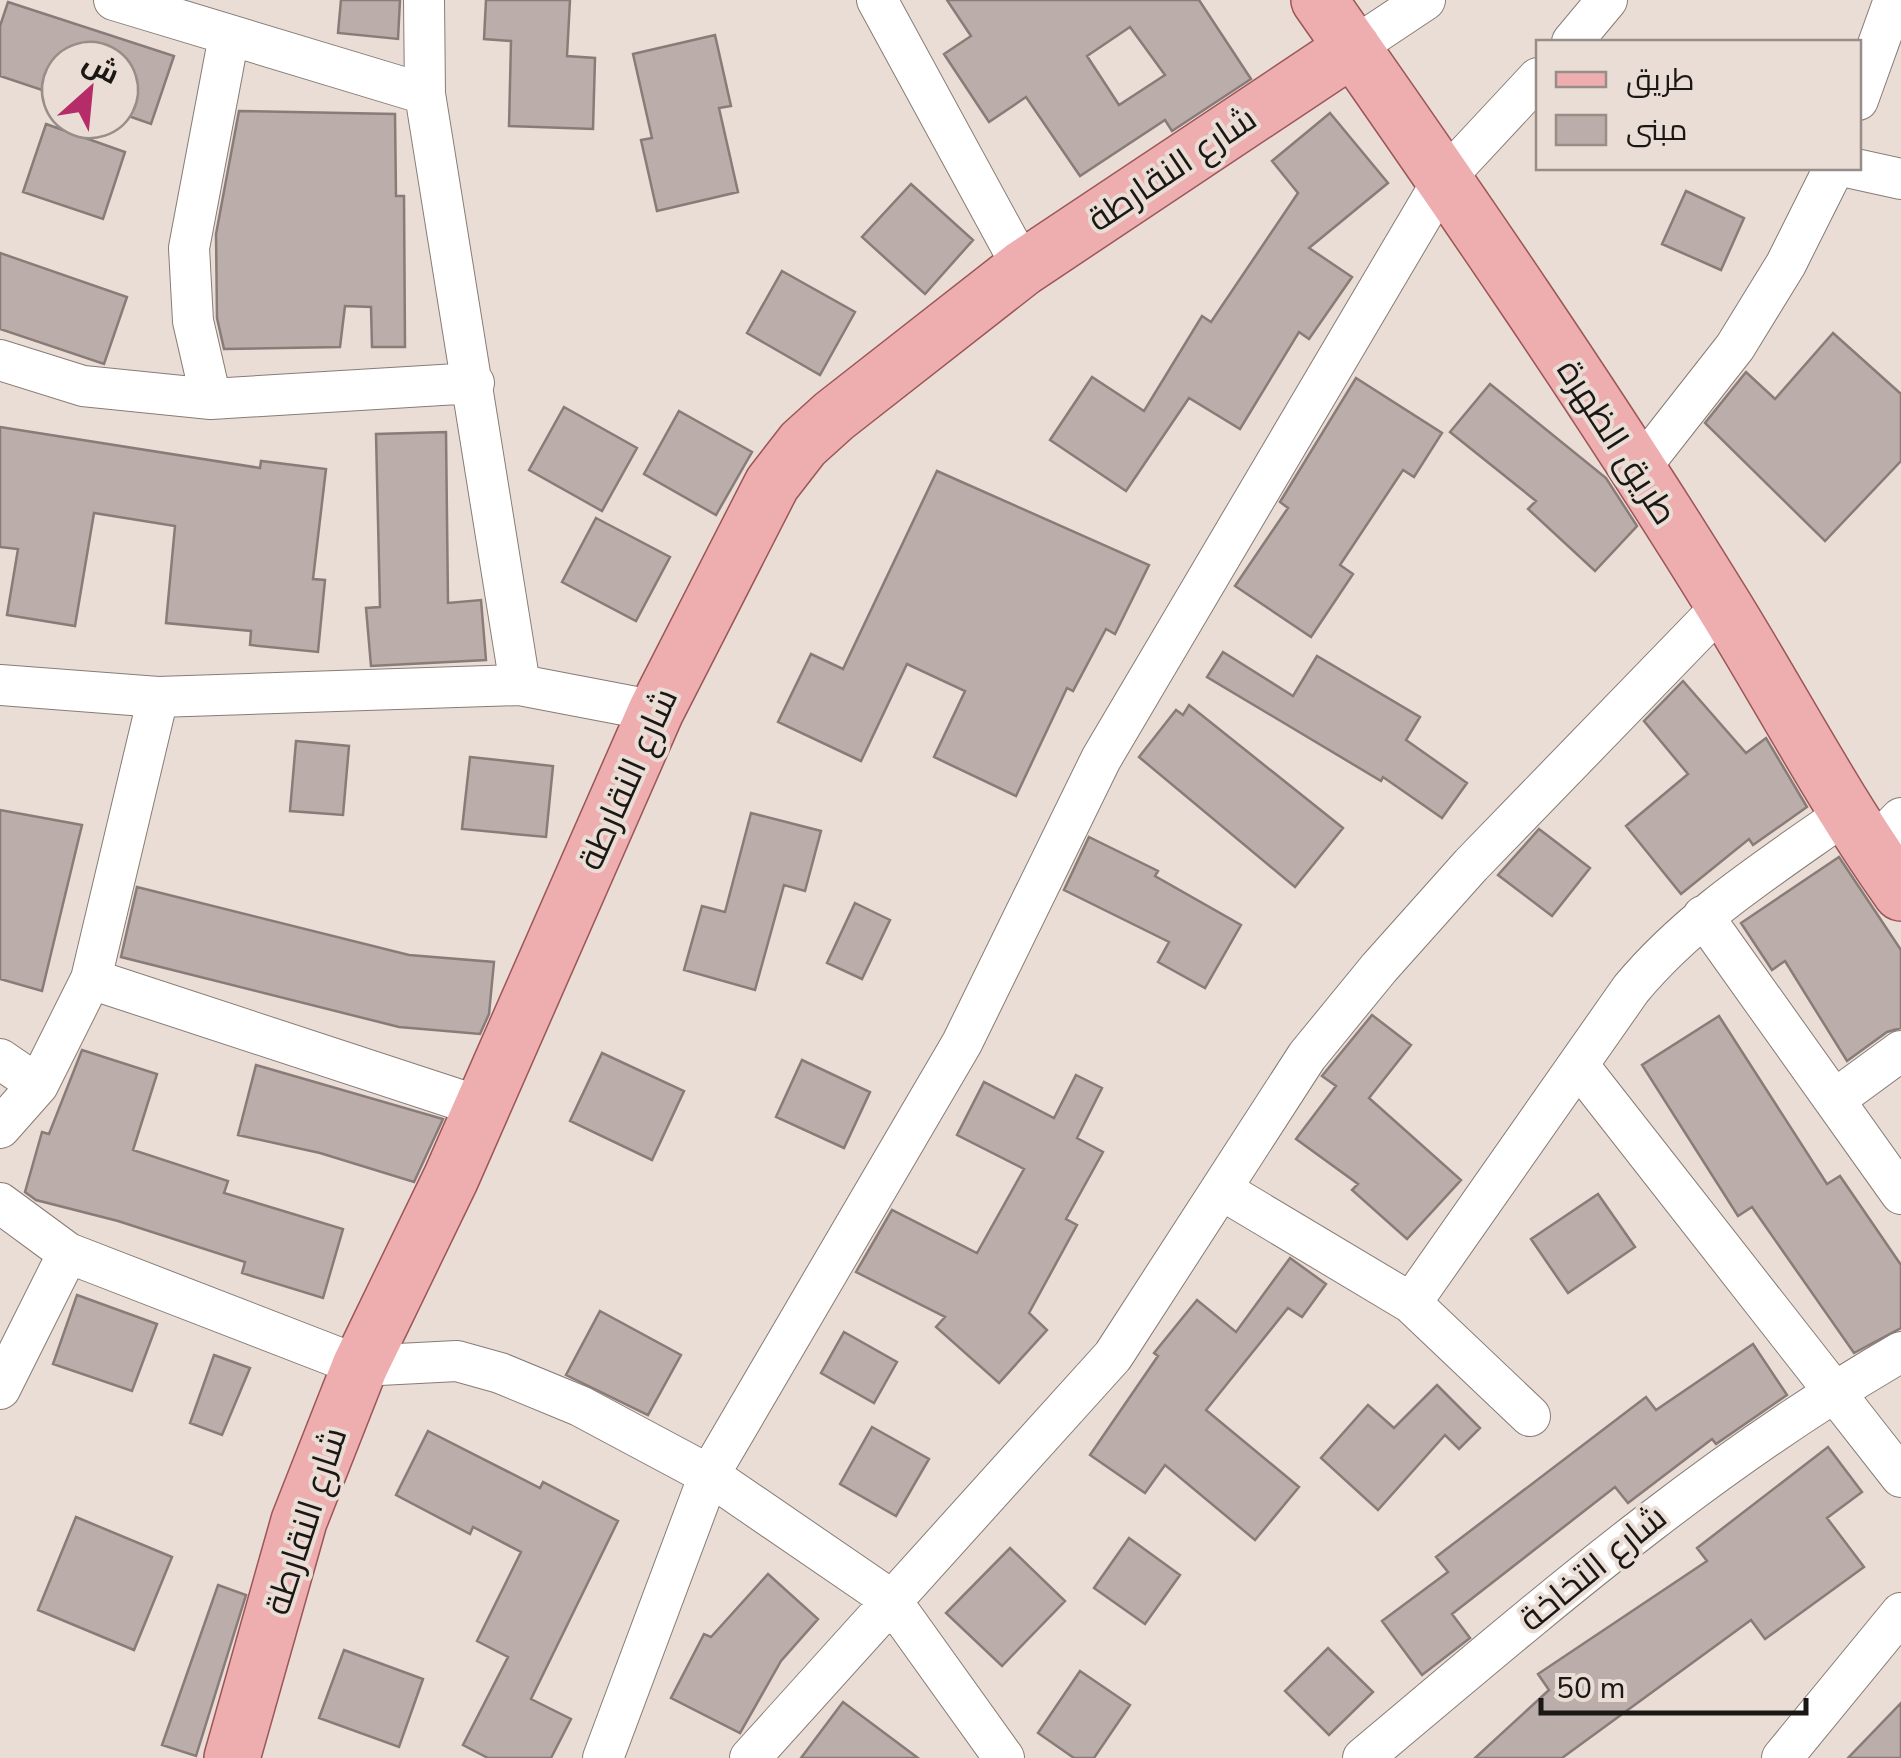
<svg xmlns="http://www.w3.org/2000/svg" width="1901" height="1758" font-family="'Nunito Sans',Cairo,sans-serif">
<rect width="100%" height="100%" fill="#e9ddd5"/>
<path fill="#bbada9" stroke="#897b78" stroke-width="2.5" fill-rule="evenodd" d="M341,0H400L398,39L338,33Z
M486,0H570L567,56L595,58L593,129L509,126L511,41L484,39Z
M947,0H1199L1251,79L1172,131L1165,120L1080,176L1026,97L989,122L944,54L971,36ZM1130,27L1165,75L1119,105L1087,56Z
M8,2L174,56L151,124L120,113V60H60V96L0,76V26Z
M715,35L731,106L719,108L738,192L657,211L641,140L652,138L633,54Z
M239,111L395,114L396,196H404L405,347H372L371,307L345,306L340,347L224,349L217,318L216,234Z
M1330,113L1388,183L1309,248L1352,277L1309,339L1299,332L1240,429L1189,398L1126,491L1050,440L1092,377L1144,411L1202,316L1211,322L1298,193L1272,161Z
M46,124L125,152L103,219L23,192Z
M911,184L973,240L925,294L862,237Z
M1686,191L1744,218L1721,270L1662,244Z
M0,253L127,297L104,364L0,329Z
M782,271L855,312L820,375L747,333Z
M1833,333L1901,394V461L1825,541L1705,423L1746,372L1775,399Z
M1356,378L1442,433L1414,477L1403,470L1340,565L1353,574L1311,637L1235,586L1288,508L1280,502Z
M1490,384L1606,478L1637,526L1595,571L1528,509L1536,501L1450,432Z
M564,407L637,448L602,511L529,470Z
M679,411L752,452L716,515L644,474Z
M0,427L260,468L261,461L326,469L313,579L325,580L318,652L250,645L251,631L166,623L175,526L94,513L75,626L7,615L18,549L0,547Z
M446,432L448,603L481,600L486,660L371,666L366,608L380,607L376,434Z
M937,471L1149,565L1115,634L1106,629L1073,691L1067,688L1016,796L934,757L965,691L907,664L861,761L778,722L811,654L843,669Z
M596,518L670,557L636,621L562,582Z
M1223,652L1293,696L1317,656L1420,717L1406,740L1467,783L1442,818L1383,777L1381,781L1207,677Z
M1683,681L1746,753L1766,738L1807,807L1753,845L1749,839L1681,894L1626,826L1688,774L1644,721Z
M1189,705L1343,828L1295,887L1139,757L1176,710L1183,715Z
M296,741L349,746L343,815L290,811Z
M470,757L553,766L546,837L462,829Z
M0,810L82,825L42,991L0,979Z
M751,813L821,831L805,891L784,885L755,990L684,970L702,906L725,912Z
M1539,829L1590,868L1552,916L1498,875Z
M1089,837L1158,871L1155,876L1241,925L1205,988L1158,962L1169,942L1064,890Z
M1839,857L1901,950V1028L1887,1032L1847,1061L1785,961L1772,970L1741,923Z
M137,887L409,955L494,962L489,1014L480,1034L399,1027L121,957Z
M855,903L890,920L862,979L827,963Z
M1372,1015L1411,1045L1369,1098L1461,1180L1407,1239L1352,1190L1358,1184L1296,1139L1336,1086L1322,1076Z
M1719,1016L1827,1184L1840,1176L1901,1265V1328L1854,1353L1752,1207L1738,1216L1642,1065Z
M82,1050L157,1074L133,1150L228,1181L224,1193L343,1229L323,1298L242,1273L245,1262L118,1221L36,1200L25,1192L42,1132L49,1134Z
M602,1053L684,1091L652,1160L570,1121Z
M802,1060L870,1092L844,1148L776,1117Z
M256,1065L443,1119L414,1182L320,1153L238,1135Z
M1076,1075L1102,1088L1077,1138L1103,1152L1066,1219L1077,1225L1029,1313L1047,1330L999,1383L936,1327L945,1317L856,1272L892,1210L977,1253L1024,1169L957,1135L984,1082L1054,1118Z
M1598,1194L1635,1247L1568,1293L1531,1239Z
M1290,1258L1326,1284L1302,1317L1288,1308L1206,1410L1299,1487L1255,1540L1165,1465L1145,1493L1090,1455L1158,1356L1154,1353L1197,1300L1236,1332Z
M77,1295L157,1324L132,1391L53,1364Z
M600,1311L681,1355L648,1415L566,1375Z
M844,1332L897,1362L874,1403L821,1373Z
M1753,1344L1787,1395L1716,1444L1712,1439L1628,1503L1615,1487L1452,1614L1470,1638L1422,1675L1382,1621L1448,1572L1436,1557L1646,1397L1656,1410Z
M214,1355L250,1368L222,1435L190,1423Z
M1437,1385L1480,1428L1459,1449L1445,1435L1378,1510L1321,1458L1368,1405L1394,1428Z
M872,1427L929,1459L896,1516L840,1484Z
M428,1431L540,1488L543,1482L618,1521L531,1699L571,1719L551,1758H488L463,1745L508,1657L477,1641L521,1552L473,1527L470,1534L396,1495Z
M1828,1447L1862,1492L1827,1518L1864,1567L1765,1639L1751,1620L1562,1758H1475L1549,1690L1538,1674L1707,1561L1697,1548Z
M76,1517L172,1557L134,1650L38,1610Z
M1129,1538L1180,1575L1145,1624L1094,1588Z
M1010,1548L1065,1601L1002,1666L946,1613Z
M768,1574L818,1619L781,1661L740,1733L671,1698L704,1634L711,1637Z
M218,1585L246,1595L196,1756L162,1745Z
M1328,1648L1373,1692L1329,1735L1285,1691Z
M344,1650L423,1679L399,1747L319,1718Z
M1080,1671L1130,1705L1094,1758H1074L1038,1733Z
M843,1702L918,1758H801Z
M1901,1703V1758H1848Z"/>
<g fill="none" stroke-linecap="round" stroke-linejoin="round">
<g stroke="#877c75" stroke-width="42">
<path id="minor" d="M114,0L425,94
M424,0L425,94L520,685
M877,0L1023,268
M1572,42L1607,0
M1353,48L1425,0
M1858,100L1894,0
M1851,168L1901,179
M0,360L83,386L211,399L474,383
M211,399L193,321L189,248L229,36
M1637,472L1735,347L1786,264L1834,168
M0,685L158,697L520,685L656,711
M1870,850L1901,818
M1703,916L1901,1194
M91,979L481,1107
M0,1059L38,1085
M1579,1066L1901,1477
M1834,1100L1901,1051
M0,1128L38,1085L91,979L158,697
M1222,1190L1411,1303L1530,1416
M0,1203L68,1253L360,1366L457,1361L500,1373L580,1406L709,1475L890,1599L1004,1758
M1411,1303L1631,989C1691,917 1769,868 1845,814
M0,1389L68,1253
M603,1758L709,1475L962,1043L1101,759L1443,180L1538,78
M750,1758L1113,1356L1307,1056L1379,968L1471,865L1723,605
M1363,1758C1536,1613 1705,1465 1901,1352
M1782,1758L1901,1613"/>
</g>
<g stroke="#9c5657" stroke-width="58">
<path id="primary" d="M1319,0C1458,198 1596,398 1723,604C1783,701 1835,801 1901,893
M232,1758L299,1521L360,1366L451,1178L656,711L772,484L803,444L834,416L1023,268L1353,48"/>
</g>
<use href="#minor" stroke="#fff" stroke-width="40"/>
<use href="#primary" stroke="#eeaeb0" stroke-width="55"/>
</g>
<g text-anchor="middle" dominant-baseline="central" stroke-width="8" stroke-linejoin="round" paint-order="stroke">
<g font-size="35" fill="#1b1714" stroke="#e9ddd5">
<text transform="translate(1172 169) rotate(-34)">شارع النقارطة</text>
<text transform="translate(1617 442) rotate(57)">طريق الظهرة</text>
<text transform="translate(628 779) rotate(-66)">شارع النقارطة</text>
<text transform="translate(306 1521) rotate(-72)">شارع النقارطة</text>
<text transform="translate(1593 1568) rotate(-39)">شارع التخاخة</text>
</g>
</g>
<rect x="1536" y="40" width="325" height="130" fill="#e9ddd5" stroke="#978e88" stroke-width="2.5"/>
<rect x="1556" y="72" width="50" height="15" fill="#eeaeb0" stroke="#978e88" stroke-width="2.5"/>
<text x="1626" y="90" font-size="30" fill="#1b1714">طريق</text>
<rect x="1556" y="115" width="50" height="30" fill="#bbada9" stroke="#978e88" stroke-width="2.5"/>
<text x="1626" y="140" font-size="30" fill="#1b1714">مبنى</text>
<g transform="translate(90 90) rotate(27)"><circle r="48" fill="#e9ddd5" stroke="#978e88" stroke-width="2.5"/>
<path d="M0-8L18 38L0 25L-18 38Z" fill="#b52c69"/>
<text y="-15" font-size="28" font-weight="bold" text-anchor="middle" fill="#1b1714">ش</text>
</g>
<path d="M1541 1698v15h265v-15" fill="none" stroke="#1b1714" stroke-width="5"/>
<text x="1556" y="1698" font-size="30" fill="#1b1714" stroke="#e9ddd5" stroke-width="8" paint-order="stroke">50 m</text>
</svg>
